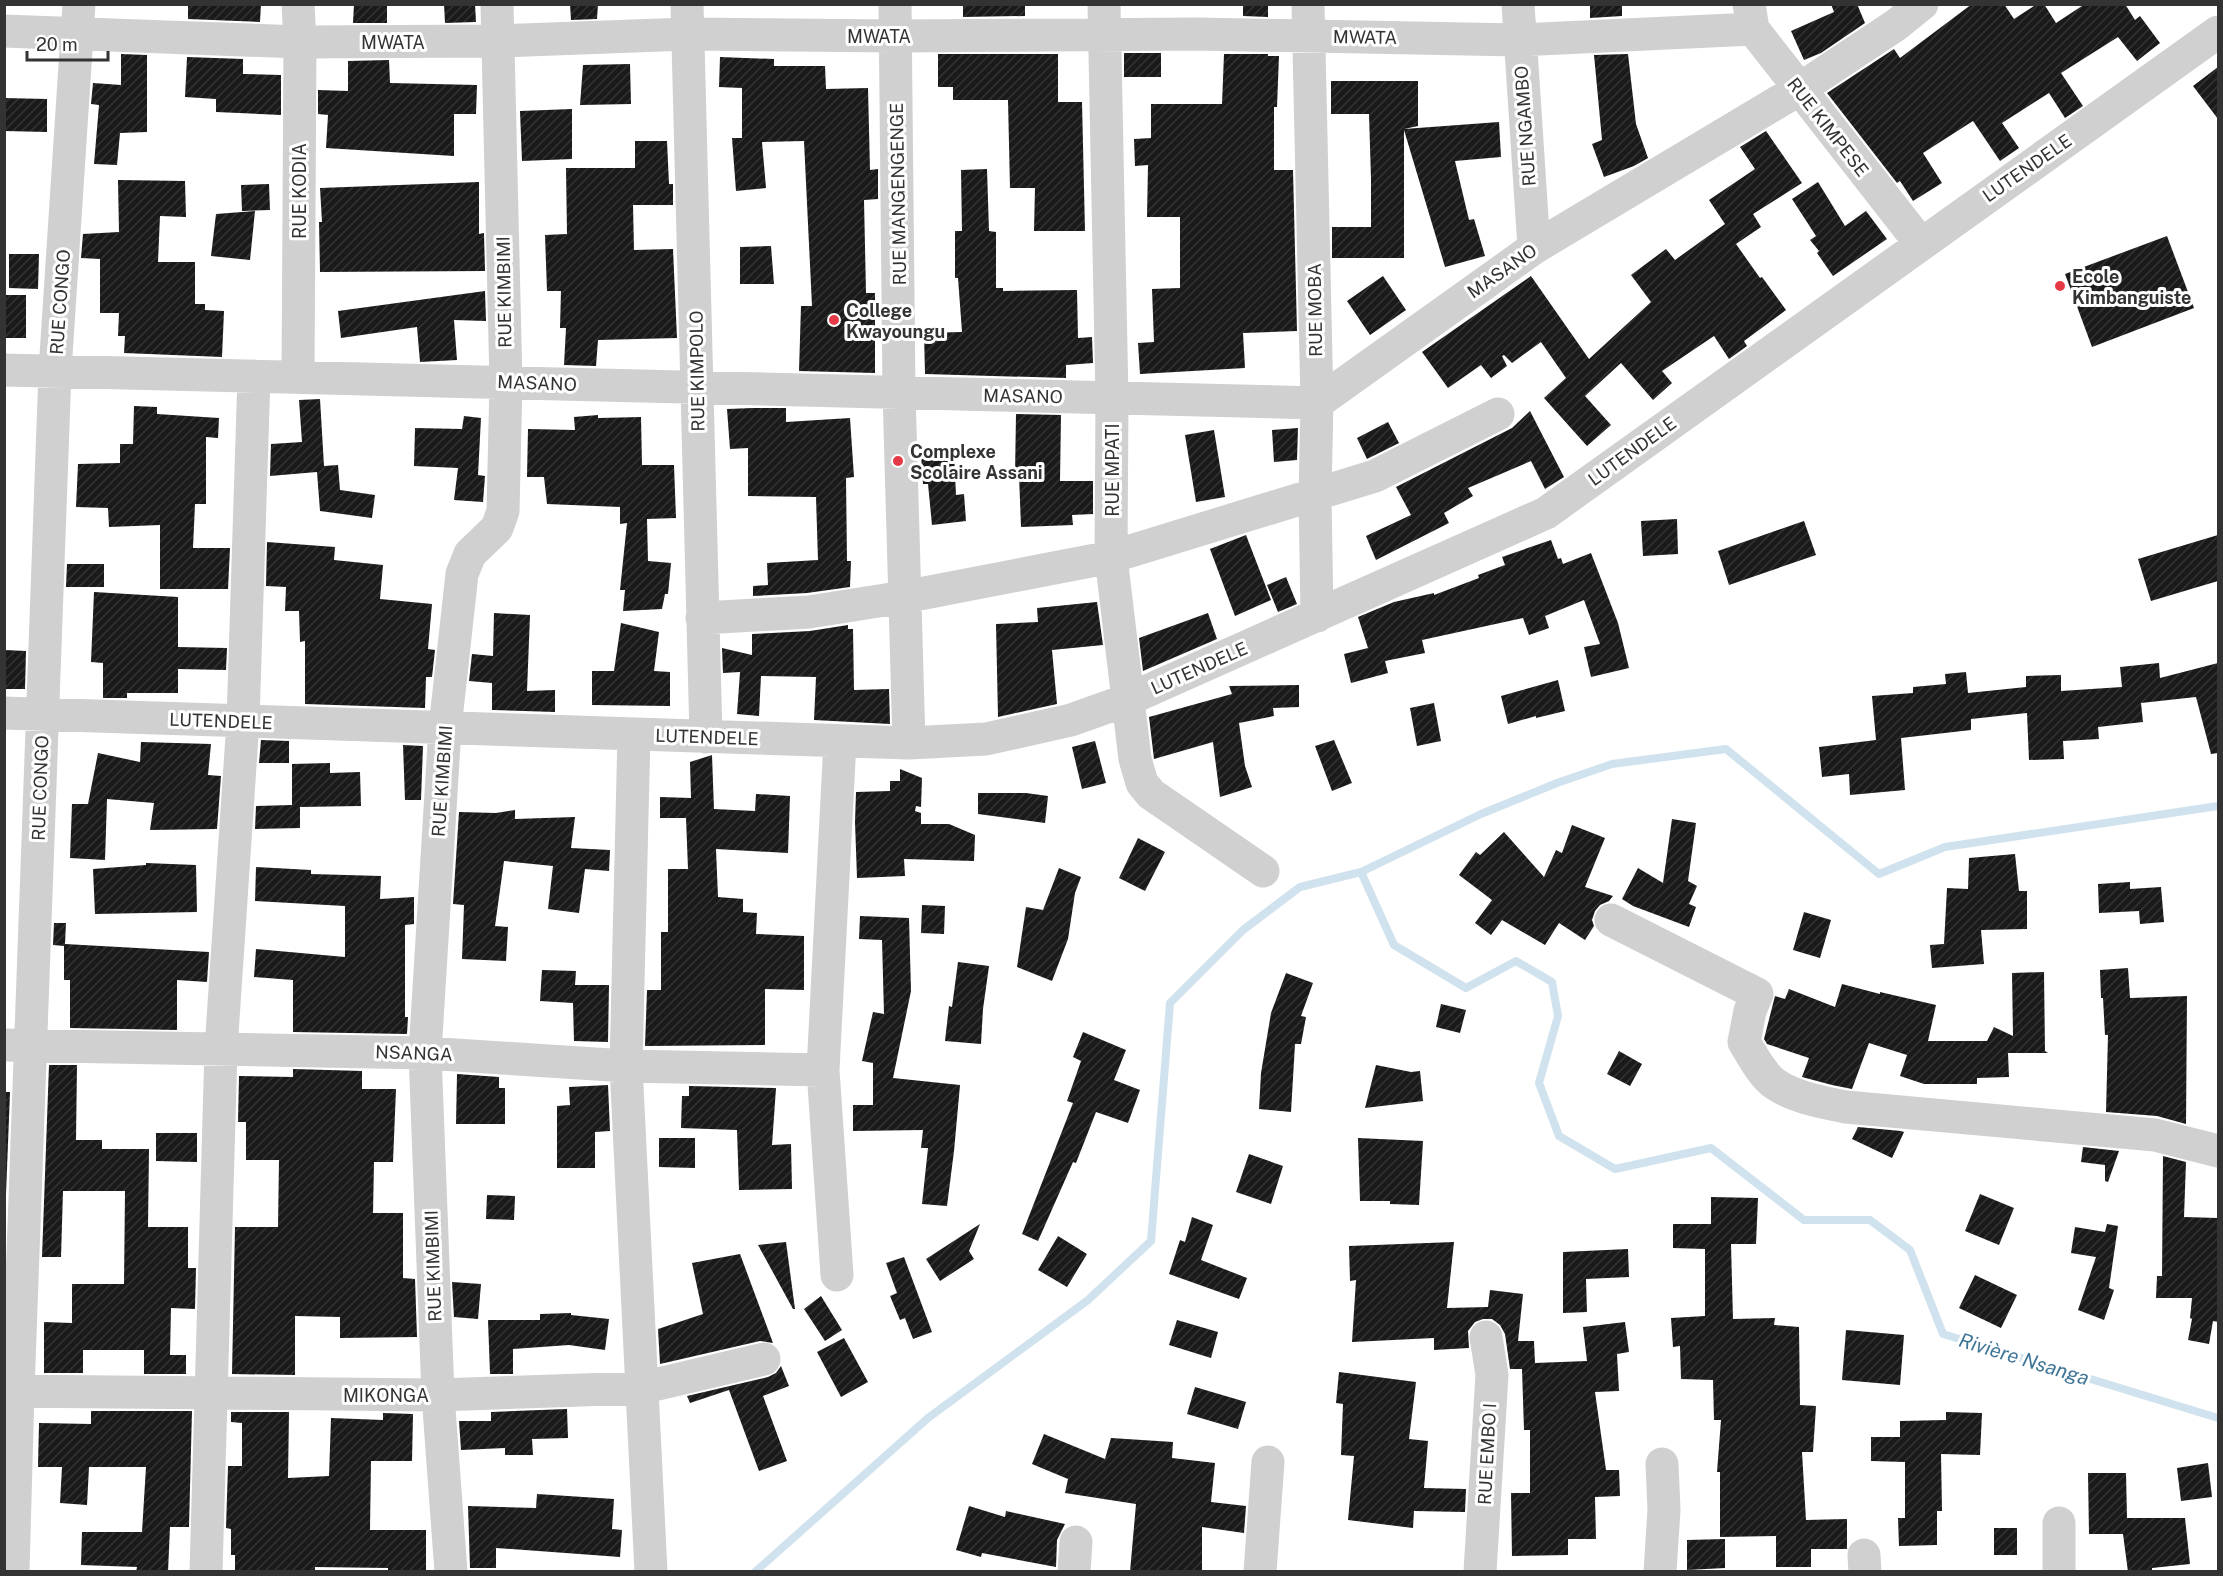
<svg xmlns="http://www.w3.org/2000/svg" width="2223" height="1576" font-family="'Public Sans',sans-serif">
<defs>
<pattern id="building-hatch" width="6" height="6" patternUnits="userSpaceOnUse" patternTransform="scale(1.5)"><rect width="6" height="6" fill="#1a1a1a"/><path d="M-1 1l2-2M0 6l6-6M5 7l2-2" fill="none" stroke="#333"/></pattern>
</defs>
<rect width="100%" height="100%" fill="#fff"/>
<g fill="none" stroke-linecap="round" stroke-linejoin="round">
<path stroke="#cfe2ee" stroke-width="8" d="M1361,872L1394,945L1466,988L1516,961L1552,982L1558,1016L1539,1083L1559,1136L1615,1169L1711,1148L1804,1220H1870L1910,1250L1943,1334L2218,1418
M755,1572L928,1418L1088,1300L1151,1241L1170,1003L1243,930L1300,887L1361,872L1481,814L1557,783L1612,764L1726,749L1879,874L1945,847L2218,806"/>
</g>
<path fill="url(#building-hatch)" d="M188,4H261L260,22L188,19Z
M354,4H387V23H353Z
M444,4H475L476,22L445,23Z
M570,4H598L597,19L571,20Z
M963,4H1025V16L963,17Z
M1243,4H1268V17L1243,16Z
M1590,4H1622V16L1590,18Z
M1831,4H1857L1865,23L1821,53L1804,60L1791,31L1834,12Z
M1972,4H2004L2014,19L2037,4H2044L2056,23L2085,4H2125L2135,20L2140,16L2160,43L2137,61L2118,37L2061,73L2083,106L2065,118L2049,93L2002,123L2019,148L2000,161L1973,121L1923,153L1942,183L1913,201L1900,181L1897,183L1827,93L1894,49L1900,58Z
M1124,53H1161V77H1124Z
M121,54L147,55V132L120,133L117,165L94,164L99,105L91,104L93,83L121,85Z
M938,54H1058V102H1082L1085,231H1034L1035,188H1010L1008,100H953V87H938Z
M1224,54H1268V56H1279L1277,107H1274V170H1293L1297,331L1243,333L1245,368L1140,374L1138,343L1154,342L1152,289L1180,288V217H1147L1148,165L1135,166L1134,139L1151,138V104H1222Z
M1628,54L1636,124L1648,158L1634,166L1604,177L1592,144L1602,140L1594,55Z
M187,57L243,59V74L281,75V115L216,112V99L185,97Z
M720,57L774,59V66H825L826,89L868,88L870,170L878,169V199L864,200L866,293H875V373L799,371L801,306H812L804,141L762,142L766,188L736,191L732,138H742V88L719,87Z
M389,60L390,83L477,85L476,114H454V156L326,148L328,115L318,114V90L348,91V61Z
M630,64L631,104L580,105L583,65Z
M2218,67V119L2193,86Z
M1331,81H1418V126L1404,129L1499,122L1501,157L1455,161L1469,220L1474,219L1485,256L1445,267L1404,130V258H1332V227H1371V179L1369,114H1331Z
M4,98L47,99V132L4,131Z
M572,109V159L522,161L520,111Z
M1766,131L1802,183L1753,214L1761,227L1736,244L1760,278L1762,277L1786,310L1744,341L1747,346L1729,359L1714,336L1662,371L1672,383L1653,400L1621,363L1585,396L1611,425L1587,446L1544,398L1566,378L1541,342L1512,363L1504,355L1502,356L1507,366L1491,378L1481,365L1448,388L1422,352L1531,276L1589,359L1651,302L1631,275L1666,249L1675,260L1725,224L1709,200L1755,169L1740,147Z
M635,141H667L669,184H673V205H633L634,250L673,249L677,338L598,340L596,366L564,365L566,328H560L561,291H547L545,235L567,234L566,168H635Z
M987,169L989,231L996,232V288H1003V291L1077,290L1078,338L1092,337L1093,363L1066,365V378L925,374L924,333L962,332L958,278H955V231H962L961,170Z
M118,180L185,181L186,217L160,216L158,262H195V304H205V310L224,311L222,357L124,353L125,336H118L119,313H100V259L81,258L83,234L119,232Z
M479,182V234L484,233L485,271L320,272L319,222H322L320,188Z
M1818,182L1845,226L1866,211L1887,239L1833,276L1817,253L1819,251L1810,240L1816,236L1792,199Z
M269,184L270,210L242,211L241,185Z
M255,211L250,260L211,256L216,214Z
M2167,236L2194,308L2092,347L2065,274Z
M771,246L774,284H740V247Z
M9,254H39L38,289L9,288Z
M1383,276L1406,310L1370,335L1347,301Z
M485,291L486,321L454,320L457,360L420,362L417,327L341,338L338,311Z
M4,295H26V338H4Z
M320,399L324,466L338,465L340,490L375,495L372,518L320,511L317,472L270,476L271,444L302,442L299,400Z
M134,406L157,407V414L219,418L218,438L206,437V504H195L193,548H230L228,589H160V525L109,527L108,508L76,507L78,464L120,463V444H133Z
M753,408H786V422L850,418L854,477L846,478L847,561H851L850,587L807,593L753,596V586L768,585L767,563L818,560L816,497L748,496V448L730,449L727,409Z
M1530,411L1564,477L1545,489L1531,461L1468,488L1473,496L1444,513L1449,523L1376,560L1366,536L1411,515L1396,487L1512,428Z
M1016,414L1061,415L1060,481H1093V514L1072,515L1073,525L1021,527L1019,475H1015Z
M598,415V418L641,417L642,465H674L676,518L647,519L648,561L671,563L668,594H665L662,609L623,611L625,590H620L627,523L620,524V507L547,504L544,477H527L528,429L575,430L574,417Z
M464,416L481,418L478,475L485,476L483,502L454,500L458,468L414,466L415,428L462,429Z
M1388,422L1399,443L1367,459L1357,438Z
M1298,428L1297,460L1274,462L1272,430Z
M1214,430L1225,497L1196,502L1185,435Z
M954,453L956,495L964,494L966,521L932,525L928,484H923L921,455Z
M1677,519L1678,554L1643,556L1641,521Z
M1804,521L1816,555L1729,585L1718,551Z
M1246,535L1271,600L1235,616L1210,549Z
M2218,535V581L2151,601L2138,559Z
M1551,540L1558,559L1561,558L1563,564L1591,553L1618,623L1629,668L1591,677L1584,647L1600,644L1584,600L1545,616L1549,628L1529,635L1523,618L1422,640L1425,653L1385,661L1388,673L1351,683L1344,654L1368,648L1358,617L1394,602L1434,593V595L1479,578L1478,575L1505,565L1502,557Z
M267,542L335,547L334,560L383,565L380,599L432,604L428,649L435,650L432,677H426L425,708L305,704V641L300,642L299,611H285L286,587L266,586Z
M67,564H104V587H66Z
M1286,577L1297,604L1278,612L1267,585Z
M94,592L178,597V647L227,648L226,670L178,669V693H127V698H103V663L91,662Z
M1097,602L1103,645L1052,650L1057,704L998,717L996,624L1038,622L1037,608Z
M494,613L530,615L527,691L555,690V712L492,710V683L469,681L472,654L493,656Z
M1208,613L1217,639L1143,671L1139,638Z
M621,623L659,632L654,671L670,672V706L592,705V671H614Z
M848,625V629H853L854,690L889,689L890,724L814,720L816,677L761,676L759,716L737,714L740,672L723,673L722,648L752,655V634L810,631Z
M5,650L26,651L25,689H5Z
M2159,663L2160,678L2218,663V753L2211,754L2196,697L2141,703L2143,722L2098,727L2099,739L2063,741L2064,759L2029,760L2027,713L1971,719V730L1901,738L1905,790L1850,795L1849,774L1822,777L1819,747L1876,740L1872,696L1913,693V687L1946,684L1945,674L1966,672L1968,693L2026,687V676L2061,675V691L2122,687L2120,667Z
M1558,680L1565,711L1536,718V716L1508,724L1501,696Z
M1299,685V707L1273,708L1274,716L1239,723L1245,766L1252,787L1220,797L1213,742L1154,759L1149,717L1232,694L1229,686Z
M1434,703L1441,741L1417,746L1410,708Z
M261,740L289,741V763H259Z
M1334,740L1352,783L1332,791L1315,746Z
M1095,741L1106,783L1082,789L1072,747Z
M141,742L211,744L208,775L221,776L217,829L150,830L154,803L107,799L105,860L70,858L72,804H88L98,753L140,762Z
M403,745L423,746L421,800H405Z
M712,755L714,809L755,811L756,794L790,796L788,853L716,849L718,897L743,899V912L757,913L756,934L804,936V990L765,989V1045L645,1046L647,990H661V932H668V869H688L686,818H660V797L691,798L690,762Z
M330,763V773L360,772L361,806L300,807V828L255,829L256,806L292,805V764Z
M900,769L922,778L921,807L916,806L915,811L921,813V824H949L975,835L974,861L904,859L905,876L857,878L855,822L856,792L890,791V781H900Z
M978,793H1026L1048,796L1045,823L978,814Z
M515,810V819L575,817L571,848L610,850L609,871L585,869L579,913L548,909L553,866L504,861L495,926L508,927L506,961L462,959L464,905L453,904L459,812L496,813Z
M1672,819L1696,823L1688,881L1697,886L1689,904L1696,907L1689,927L1633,906L1622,899L1638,868L1663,883Z
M1572,825L1605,838L1585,887L1613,896L1609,901L1600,905L1595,911L1592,920L1594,926L1585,940L1559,923L1545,945L1502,920L1491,935L1475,923L1492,900L1459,875L1476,852L1480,855L1504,832L1544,877L1556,850L1562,853Z
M1138,838L1165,852L1145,891L1119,878Z
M2015,854L2019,891H2027V929L1981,930L1984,964L1932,968L1930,945L1944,944L1947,888L1968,889L1969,858Z
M146,863L196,865L197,912L95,914L93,869L146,865Z
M256,867L311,870V874L381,876L380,899L414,897V924L405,925V1017H408L407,1034L293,1032V980L254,977L256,949L345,957V906L255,901Z
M1059,868L1081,877L1075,893L1068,939L1052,981L1017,967L1026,907L1043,910Z
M2130,882V889L2161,887L2164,922L2140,924L2139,911L2099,913L2098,884Z
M922,905L945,906L944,934L921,933Z
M1804,912L1831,920L1820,958L1793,950Z
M860,916L909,918L911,991L893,1078L960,1085L954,1151L947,1206L922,1204L928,1148H921L923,1130L853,1131V1105H873V1063L862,1061L873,1012L884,1014L882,940L859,939Z
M54,923H66L65,944L209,952L207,982L177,980V1030L70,1028V980H64V946L53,945Z
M958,962L989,966L983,1009L981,1044L945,1041L949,1006L952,1007Z
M2128,968L2130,998L2187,996L2186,1124L2157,1116L2106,1112L2108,1035H2105L2103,998H2101L2100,970Z
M542,970L576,971L575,985H609L608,1042L574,1041L573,1003L540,1001Z
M2044,972L2045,1051L2048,1053H2008L2009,1077L1977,1078V1084H1924L1900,1076L1907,1055L1869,1043L1852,1089L1832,1085L1802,1077L1809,1058L1767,1044L1764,1039L1775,996L1785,999L1789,989L1835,1007L1842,984L1880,994V992L1936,1005L1928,1041H1987L1994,1027L2013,1036L2012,973Z
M1286,973L1313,983L1301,1016L1306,1017L1301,1044H1295L1291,1112L1259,1109L1261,1073L1271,1013Z
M1441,1004L1466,1010L1460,1033L1436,1027Z
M1083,1032L1126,1050L1114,1080L1140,1090L1128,1123L1096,1112L1076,1163L1073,1162L1038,1241L1022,1234L1073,1103L1067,1101L1081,1061L1073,1057Z
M1619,1051L1642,1064L1630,1086L1607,1074Z
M49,1065H77L76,1140H102V1149H149L148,1227H188V1268H196L195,1309L171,1308L170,1355H186V1374H144V1350H83V1373H44V1322L72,1323V1284H124L125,1191H63L61,1257H42Z
M1376,1065L1411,1072L1420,1071L1423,1101L1365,1108Z
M293,1069L362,1071V1089H396L393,1162H374L373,1213H403V1278L415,1279L417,1337L340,1338V1317L295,1316V1375L232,1374L235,1227H278L279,1160H246V1122H238L239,1076L293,1077Z
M457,1074L499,1077V1088H505V1124H456Z
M608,1085L610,1131L595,1132V1168H557V1106L570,1105L569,1087Z
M689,1086L776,1088L772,1145L791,1144L792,1189L739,1190L737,1130L681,1128L682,1096H689Z
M4,1092H10L4,1246Z
M1858,1127L1901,1131L1904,1132L1892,1158L1852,1139Z
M156,1133H197V1162L156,1161Z
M659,1138H695V1168L659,1167Z
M1358,1138L1423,1141L1419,1205L1390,1204V1201H1360Z
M2083,1147L2119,1151L2108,1182L2105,1181V1165L2081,1162Z
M1249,1154L1283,1166L1271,1204L1236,1192Z
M2163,1156L2186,1162L2184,1217L2218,1218V1322L2213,1321L2209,1344L2188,1340L2192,1319L2190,1318L2192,1298H2156L2157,1276H2162Z
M1980,1194L2014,1208L1999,1245L1965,1231Z
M487,1195L515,1196L514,1220L486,1219Z
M1711,1197L1758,1198L1756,1244H1731L1733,1319L1775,1318L1774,1325L1799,1327L1800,1405L1816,1406L1813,1452H1802L1806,1520L1847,1519V1549H1811V1567H1776V1536L1720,1537V1472H1717L1721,1420H1714L1713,1380L1681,1379L1680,1346L1673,1347L1671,1318L1705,1316V1249L1673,1248V1224H1711Z
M1192,1217L1213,1225L1201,1260L1247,1278L1239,1299L1169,1274L1180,1240L1185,1242Z
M980,1224L969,1251L974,1259L940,1281L926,1259Z
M2107,1224L2118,1226L2109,1288L2114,1290L2104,1320L2078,1310L2096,1257L2071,1253L2075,1227L2105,1232Z
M1058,1236L1087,1254L1067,1287L1038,1270Z
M786,1242L795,1309H793L758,1245Z
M1454,1242L1447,1308L1488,1307L1490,1290L1523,1294L1518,1341H1534L1535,1363L1587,1361L1583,1327L1625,1322L1629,1352L1617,1354L1619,1391L1595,1392L1606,1470H1619L1620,1496L1595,1497L1596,1539H1568V1555L1512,1556L1511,1493H1530V1430H1524L1522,1369H1510L1505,1334L1500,1325L1492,1319H1483L1475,1322L1468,1331L1469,1348L1434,1350V1338L1352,1342L1356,1280L1350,1281L1349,1246Z
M1628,1249L1629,1277L1586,1279L1587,1312L1563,1313V1252Z
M740,1254L773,1343L760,1341L660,1364L658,1329L703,1314L692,1263Z
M904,1257L932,1332L913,1339L905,1318L900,1320L890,1296L897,1293L886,1263Z
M1975,1275L2017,1295L2001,1328L1959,1308Z
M452,1282L481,1284L478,1319L454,1317Z
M821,1296L842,1330L825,1341L804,1309Z
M571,1313V1315L609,1319L605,1350L569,1345L513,1349V1374H490L488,1320H540V1314Z
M1177,1320L1218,1332L1211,1358L1169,1345Z
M1846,1330L1904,1335L1900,1385L1842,1380Z
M844,1338L868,1382L841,1397L817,1352Z
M781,1366L789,1386L763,1396L787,1461L759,1471L729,1390L690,1403L687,1396L768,1377L776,1373Z
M1339,1372L1416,1382L1409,1439L1428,1441L1424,1488L1466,1489L1465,1512L1414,1511L1413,1528L1348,1520L1354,1456L1341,1455L1343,1404L1336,1403Z
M1195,1387L1246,1402L1238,1429L1187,1414Z
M567,1409L568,1438L532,1439L533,1455H505V1448L461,1450L459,1421H491V1412Z
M91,1411H192L189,1527H170L168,1572H136L137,1567L81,1565L82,1532H142L146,1467H89L87,1505L60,1503L62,1467H38L39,1423L91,1424Z
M231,1412H289L288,1478L329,1476L331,1418L383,1420V1413L413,1414L412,1461H371L370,1530H426V1572H388V1568L315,1567V1572H235V1555H231V1529L226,1528L228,1466H242V1423L231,1422Z
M1946,1412L1982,1413L1980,1455L1941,1454L1942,1511H1937V1545L1899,1546L1898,1518H1905V1462L1871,1461V1437H1900V1421L1946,1420Z
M1044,1434L1105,1459L1111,1438L1173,1442L1172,1458L1215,1463L1211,1502L1246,1506L1244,1533L1202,1527V1572H1130L1136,1504L1065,1493L1068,1479L1032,1464Z
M2208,1463L2212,1497L2181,1501L2177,1468Z
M2088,1473H2126L2127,1518H2185L2190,1564L2152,1568V1572H2128L2123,1534H2089Z
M537,1494L614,1499L612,1529L622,1530L620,1557L496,1548V1568H470L468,1506L536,1508Z
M969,1506L1005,1517L1006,1511L1065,1524L1057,1540L1056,1567L982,1553L981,1557L956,1550Z
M1994,1528H2017V1555H1994Z
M1725,1539V1568L1687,1570V1540Z"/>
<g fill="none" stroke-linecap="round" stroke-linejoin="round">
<path stroke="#d0d0d0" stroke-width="33" d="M298,4L300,42L298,377
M687,4L706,737
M895,4L899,392L909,743
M1104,4L1112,398L1111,557L1135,759L1142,783L1151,794L1263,871
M1308,4L1317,403L1315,495L1317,616
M1518,4L1534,248
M1749,4L1753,29L1921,244
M4,31L300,42L498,41L688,34L896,36L1197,34L1519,40L1753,29
M4,370L1317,403L1534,248L1798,90L1896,25L1922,4
M702,618L809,612L904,597L1111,557L1375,476L1498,414
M4,713L909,743L986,739L1071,720L1127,700L1546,513L2218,32
M634,734L626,1066L651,1572
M1611,920L1757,994L1750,1011L1744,1042C1752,1055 1762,1075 1775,1084C1796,1098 1822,1102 1846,1107L2155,1135L2218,1151
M4,1045L425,1053L626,1066L823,1070
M837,1275L823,1070L840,741
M4,1391L438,1395L641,1388L764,1359
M2059,1523V1572
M1864,1555L1865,1572
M13,1572L18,1391L55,371L79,4
M206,1572L221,1049L243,721L254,376
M451,1572L438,1395L425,1053L445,728L462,574L470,554L497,528L503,511L506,383L497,4
M1074,1572L1076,1542
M1260,1572L1268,1462
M1480,1572L1492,1375L1486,1337
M1660,1572L1664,1510L1662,1464"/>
</g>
<g fill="#e63946" stroke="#fff" stroke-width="2">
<circle cx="2060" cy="286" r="6"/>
<circle cx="834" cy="320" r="6"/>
<circle cx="898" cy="461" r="6"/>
</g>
<g text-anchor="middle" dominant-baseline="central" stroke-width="6" stroke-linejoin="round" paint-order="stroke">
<g font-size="18" fill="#333" stroke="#fff">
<text x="879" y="36">MWATA</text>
<text transform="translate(1365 37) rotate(1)">MWATA</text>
<text x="393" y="42">MWATA</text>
<text transform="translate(1525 126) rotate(-94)">RUE NGAMBO</text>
<text transform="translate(1828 127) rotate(52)">RUE KIMPESE</text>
<text transform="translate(2027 168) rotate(-35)">LUTENDELE</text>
<text transform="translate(299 191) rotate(-90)">RUE KODIA</text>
<text transform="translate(898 194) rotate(-91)">RUE MANGENGENGE</text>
<text transform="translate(1502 271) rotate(-35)">MASANO</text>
<text transform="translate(504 292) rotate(-91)">RUE KIMBIMI</text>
<text transform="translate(60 302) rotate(-86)">RUE CONGO</text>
<text transform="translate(1315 310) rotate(-91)">RUE MOBA</text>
<text transform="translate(697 371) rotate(-91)">RUE KIMPOLO</text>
<text transform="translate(537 383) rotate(2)">MASANO</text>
<text transform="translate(1023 396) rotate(1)">MASANO</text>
<text transform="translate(1632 451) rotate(-36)">LUTENDELE</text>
<text transform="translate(1112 470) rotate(-90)">RUE MPATI</text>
<text transform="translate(1199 668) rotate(-24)">LUTENDELE</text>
<text transform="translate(221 721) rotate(2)">LUTENDELE</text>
<text transform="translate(707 737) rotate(2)">LUTENDELE</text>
<text transform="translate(442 781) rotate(-86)">RUE KIMBIMI</text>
<text transform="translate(40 788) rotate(-88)">RUE CONGO</text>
<text transform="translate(414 1053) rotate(2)">NSANGA</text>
<text transform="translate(433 1266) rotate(-92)">RUE KIMBIMI</text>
<text x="386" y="1395">MIKONGA</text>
<text transform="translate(1487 1454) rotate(-87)">RUE EMBO I</text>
</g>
<g font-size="18" font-weight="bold" fill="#333" stroke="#fff" text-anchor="start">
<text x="2072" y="276">Ecole<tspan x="2072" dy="21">Kimbanguiste</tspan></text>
<text x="846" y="310">College<tspan x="846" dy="21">Kwayoungu</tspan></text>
<text x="910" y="451">Complexe<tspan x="910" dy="21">Scolaire Assani</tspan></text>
</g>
<g font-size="20" font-style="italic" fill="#3f7597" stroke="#fff">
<text transform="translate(2024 1359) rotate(17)">Rivière Nsanga</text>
</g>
</g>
<rect width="2223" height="1576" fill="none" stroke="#333333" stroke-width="12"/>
<path d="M27 51v9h81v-9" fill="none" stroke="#333333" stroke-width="3"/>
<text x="36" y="51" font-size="18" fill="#333333" stroke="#ffffff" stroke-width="4.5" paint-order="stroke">20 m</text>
</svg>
